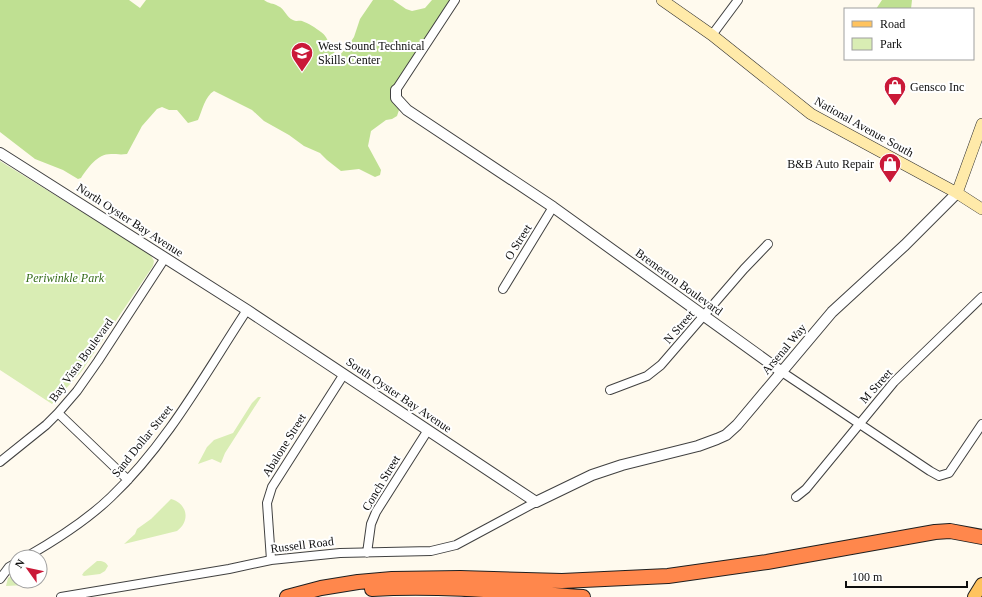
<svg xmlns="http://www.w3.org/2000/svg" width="982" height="597" font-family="'Times New Roman',serif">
<rect width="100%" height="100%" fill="#fffaee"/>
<path fill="#d9edb4" d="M0,161L150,254L154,261L153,266L81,372L52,404L0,370Z
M258,397H261L225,453L221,463L212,459L198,464L207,447L214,440L233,433L252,403Z
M171,499C187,503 191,521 177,531L124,544L135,534L137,529L151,519Z
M97,561C102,561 105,561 108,566L105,571L100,574L84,576L82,575L84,572Z
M16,573V581H33L26,585L6,586L8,578Z"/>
<path fill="#bfe092" d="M0,0H129L140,8L146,0H264C269,4 273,3 278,6C285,9 286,17 293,20C297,22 299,20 302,21C308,23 316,28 321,32C330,38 329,51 339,56L348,46L354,37L360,19L373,0H393L406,9L412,11L425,8L432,0H451L425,41L394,86L393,100L399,110L397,116L392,119L386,120L371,131L368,146L381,170L380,175L375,177L359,169L341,171L327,160L320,153L304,146L289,135L264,121L252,110L214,91C205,96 202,111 198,120L188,123L177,110H169L162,107L157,109L142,126L127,154C120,155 117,154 111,154C97,154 88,168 81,178L78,179L63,170L35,159L0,132Z
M882,0H912L911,9H876Z"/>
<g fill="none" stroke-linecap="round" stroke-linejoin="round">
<g stroke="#414141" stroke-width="10">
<path id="minor" d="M712,35L738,0
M396,90L455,0
M503,289L553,207
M782,372L930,471L939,476L949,473L982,424
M610,390L647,376L661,365L744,269L768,244
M58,413L128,480
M0,462L46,425L58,413L77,391L98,361L165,258
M796,497L806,489L894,382L982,297
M367,553L371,524L376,512L428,430
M26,557C56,540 86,521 111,497C167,444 205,374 247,310
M271,560L267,503L272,487L344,374
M0,579L9,567L16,563
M61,597L229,569L271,560L340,553L431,551L456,545L536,502"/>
</g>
<g stroke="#414141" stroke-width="12">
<path id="tertiary" d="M396,90V98L407,110L553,207L782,372
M0,153L247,310L536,502L592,475L622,465L698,446L717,439L726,435L737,425L832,312L905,245L957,193"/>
</g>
<g stroke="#303030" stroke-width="12">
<path id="secondary" d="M662,0L712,35L811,114L957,193L982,209
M957,193L982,124"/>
</g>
<g stroke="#1f1f1f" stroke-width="14">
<path id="primary" d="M974,597L982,584"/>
</g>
<g stroke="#1f1f1f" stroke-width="16">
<path id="motorway" d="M372,589C442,585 513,592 583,597
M287,597L321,588L358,582L392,579L460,578L562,581L668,576L767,562L935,532L950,531L982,537"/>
</g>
<use href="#minor" stroke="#fff" stroke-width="8"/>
<use href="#tertiary" stroke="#fff" stroke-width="10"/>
<use href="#secondary" stroke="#ffeaa9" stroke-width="11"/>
<use href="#primary" stroke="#ffc35e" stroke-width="12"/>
<use href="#motorway" stroke="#ff874c" stroke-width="14"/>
</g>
<defs>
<g id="school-pin" transform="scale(1.15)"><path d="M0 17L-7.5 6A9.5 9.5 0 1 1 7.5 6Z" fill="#ca1938" stroke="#fff"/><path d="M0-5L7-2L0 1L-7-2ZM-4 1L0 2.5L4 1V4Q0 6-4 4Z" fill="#fff"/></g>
<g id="shop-pin" transform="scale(1.15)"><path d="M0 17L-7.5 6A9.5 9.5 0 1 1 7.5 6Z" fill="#ca1938" stroke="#fff"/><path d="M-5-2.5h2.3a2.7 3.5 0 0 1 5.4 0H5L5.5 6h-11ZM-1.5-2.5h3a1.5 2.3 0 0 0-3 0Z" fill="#fff"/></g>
</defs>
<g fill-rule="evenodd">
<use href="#school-pin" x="302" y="53"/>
<use href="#shop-pin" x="895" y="87"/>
<use href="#shop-pin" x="890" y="164"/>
</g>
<g text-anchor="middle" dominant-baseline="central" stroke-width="4" stroke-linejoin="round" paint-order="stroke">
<g font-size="12" fill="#0e0e0e" stroke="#fff" text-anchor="start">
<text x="318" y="46">West Sound Technical<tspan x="318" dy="14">Skills Center</tspan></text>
<text x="910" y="87">Gensco Inc</text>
<text x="874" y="164" text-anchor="end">B&amp;B Auto Repair</text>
</g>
<g font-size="12" fill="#0e0e0e" stroke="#fff">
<text transform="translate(864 127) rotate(29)">National Avenue South</text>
<text transform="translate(130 220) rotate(33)">North Oyster Bay Avenue</text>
<text transform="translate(518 242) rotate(-58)">O Street</text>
<text transform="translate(679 282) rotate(36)">Bremerton Boulevard</text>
<text transform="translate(679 327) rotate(-49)">N Street</text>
<text transform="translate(784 349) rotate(-50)">Arsenal Way</text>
<text transform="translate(81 360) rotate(-54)">Bay Vista Boulevard</text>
<text transform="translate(876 386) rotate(-48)">M Street</text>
<text transform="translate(399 395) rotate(34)">South Oyster Bay Avenue</text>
<text transform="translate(142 441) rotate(-51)">Sand Dollar Street</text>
<text transform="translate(284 445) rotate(-58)">Abalone Street</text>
<text transform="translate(381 483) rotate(-59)">Conch Street</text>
<text transform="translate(302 545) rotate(-7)">Russell Road</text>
</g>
<g font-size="12" font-style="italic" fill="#346b18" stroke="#fff">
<text x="65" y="278">Periwinkle Park</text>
</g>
</g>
<rect x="844" y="8" width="130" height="52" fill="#ffffff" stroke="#9f9f9f"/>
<rect x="852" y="21" width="20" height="6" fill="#ffc35e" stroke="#9f9f9f"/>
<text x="880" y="28" font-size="12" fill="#0e0e0e">Road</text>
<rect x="852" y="38" width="20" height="12" fill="#d9edb4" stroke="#9f9f9f"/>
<text x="880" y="48" font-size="12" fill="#0e0e0e">Park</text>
<g transform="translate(28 569) rotate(303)"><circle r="19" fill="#ffffff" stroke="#9f9f9f"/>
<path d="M0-3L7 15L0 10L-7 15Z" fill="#ca1938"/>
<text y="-6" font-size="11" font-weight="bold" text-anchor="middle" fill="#0e0e0e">N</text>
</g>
<path d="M846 581v6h121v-6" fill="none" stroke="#0e0e0e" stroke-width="2"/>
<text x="852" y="581" font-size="12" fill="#0e0e0e" stroke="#ffffff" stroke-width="3" paint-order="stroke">100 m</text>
</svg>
